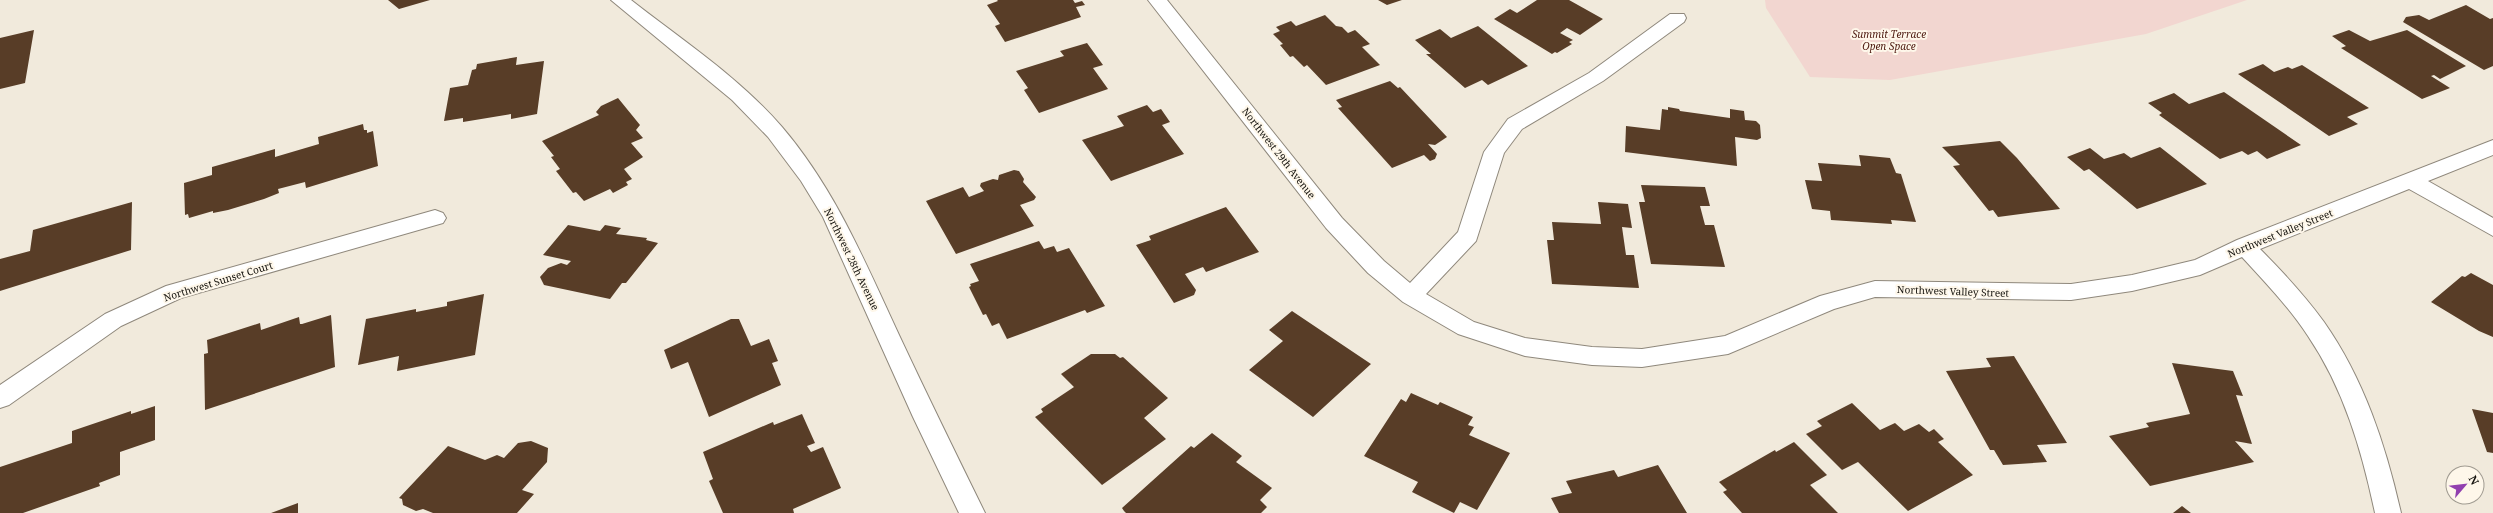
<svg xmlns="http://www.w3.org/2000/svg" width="2493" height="513" font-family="'Noto Serif',serif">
<rect width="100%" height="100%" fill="#f1eadc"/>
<path fill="#f2d6d0" d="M1765,0H2247L2146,34L1890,80L1810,77L1766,8Z"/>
<path fill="#583d27" d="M388,0H430L399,9Z
M997,0H1073L1075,3L1082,1L1085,5L1076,7L1081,17L1005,42L995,26L1000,24L987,5L998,1Z
M1378,0H1402L1387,5Z
M1537,0H1569L1603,19L1580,35L1567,28L1560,33L1573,40L1569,42L1572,44L1557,53L1555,52L1552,54L1494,19L1510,9L1517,13Z
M2466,5L2490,19L2493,18V66L2484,70L2403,22L2406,17L2419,15L2429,20Z
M1325,15L1336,26L1342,27L1348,33L1355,30L1370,44L1362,47L1380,65L1326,85L1307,65L1304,67L1293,56L1290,57L1280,45L1283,44L1273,34L1280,31L1276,27L1291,21L1296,26Z
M1478,26L1528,66L1488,85L1482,80L1465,88L1426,54H1431L1415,40L1440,29L1451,38Z
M34,30L25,83L0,89V38Z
M2349,30L2370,41L2407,30L2466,66L2440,79L2434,75L2431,76L2450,88L2422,99L2341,48L2346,46L2332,36Z
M1087,43L1103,65L1093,68L1108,89L1039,113L1024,90L1028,88L1016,71L1064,56L1060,51Z
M517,57L516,65L544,61L537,114L511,119V114L463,122V118L444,121L450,88L468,85L472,70L476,69L477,64Z
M2263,64L2274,72L2288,67L2292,69L2302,65L2369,108L2347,117L2358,124L2329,136L2238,74Z
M1390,81L1398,88L1400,87L1447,137L1435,145L1428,144L1437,154L1435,159L1430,161L1424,155L1392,168L1338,108L1342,107L1336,100Z
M2224,92L2301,145L2267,159L2257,151L2248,155L2242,151L2220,159L2159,115L2162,113L2148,103L2174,93L2189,104Z
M618,98L640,125L636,130L643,138L631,143L643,157L624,169L632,179L626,182L628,185L613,193L610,189L584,201L576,192L573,193L556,171L560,169L551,157L554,156L542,141L599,115L596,112L601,106Z
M1147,105L1153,112L1161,109L1170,122L1162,125L1184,154L1111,181L1082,140L1124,126L1117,116Z
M1668,107L1679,109L1680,111L1730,118V109L1744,111L1745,120L1756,121L1760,125L1761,138L1757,140L1735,137L1737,166L1625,152L1626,126L1660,130L1662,109L1668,110Z
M363,124L364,130H367V133L373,131L378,166L306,188L305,182L278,189L279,193L264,199L228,210L213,213V211L189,218L188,214L185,215L184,183L212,175V167L275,149V157L319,144L318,137Z
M2000,141L2017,158L2060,209L1998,217L1993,210L1989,211L1953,166L1960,165L1942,147Z
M2160,147L2207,184L2137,209L2089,169L2084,171L2067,157L2090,148L2104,159L2124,153L2131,158Z
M1859,155L1890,158L1896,173L1901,174L1916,222L1891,220L1892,224L1831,220L1830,211L1812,209L1805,180L1822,181L1818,163L1861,166Z
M1014,170L1019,171L1024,179L1023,182L1036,197L1034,200L1020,205L1034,226L956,254L926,201L963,187L969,197L984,191L980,186L981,183L993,179L998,180L999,175Z
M1641,185L1705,187L1710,206H1700L1705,225H1714L1725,267L1651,264L1639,202H1645Z
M132,202L131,250L0,291V259L30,251L33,230Z
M1598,202L1628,204L1632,228L1622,227L1626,255H1634L1639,288L1552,284L1547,240H1554L1552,222L1601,224Z
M1226,207L1259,252L1206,272L1203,267L1185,274L1196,290L1194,295L1174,303L1136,245L1151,240L1149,236Z
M568,225L600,231L605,225L621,228L616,234L647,238L646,240L658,243L626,283H622L610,299L544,285L540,277L548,268L561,263L567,265L571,261L543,255Z
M1039,241L1044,249L1054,246L1057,252L1069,248L1105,306L1087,313L1085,310L1007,339L999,323L992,326L986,314L983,315L969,287L971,286L970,284L979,281L970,264Z
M2471,273L2493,285V337L2479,331L2431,302L2462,276L2465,277Z
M484,294L475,355L397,371L399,356L358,365L366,319L416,309V312L447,306V302Z
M1292,311L1371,364L1313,417L1249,370L1283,341L1269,330Z
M331,315L335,367L205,410L204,354L208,353L207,340L260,323L261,330L299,317L300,324H302Z
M731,319H739L751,346L769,339L778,361L772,363L781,385L709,417L688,362L671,369L664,350Z
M1091,354H1115L1120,358L1123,357L1168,398L1144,418L1166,439L1102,485L1035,417L1043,412L1041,409L1074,387L1061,374Z
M2014,356L2067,443L2037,445L2047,462L2003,465L1994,450H1990L1946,371L1991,367L1986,358Z
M2172,363L2233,371L2243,396L2236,395L2252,444L2235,441L2254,462L2150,486L2109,436L2149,427L2146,423L2190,414Z
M1411,393L1438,405L1440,402L1473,417L1468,425L1474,427L1469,435L1510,453L1477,510L1460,502L1454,513L1412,492L1418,482L1364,456L1401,399L1406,402Z
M1852,403L1880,430L1895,423L1904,431L1919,424L1929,432L1934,429L1944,439L1938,442L1973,475L1908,511L1858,462L1842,470L1806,434L1822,426L1817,421Z
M155,406V440L120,452V475L99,483L100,486L23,513H0V467L72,443V431L131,411V414Z
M2472,409L2493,413V453L2487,452Z
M802,414L815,443L807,446L811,452L823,447L841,488L793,509L794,513H723L709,481L713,479L703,452L773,422L774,425Z
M1212,433L1242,456L1236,462L1272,488L1260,500L1267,507L1261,513H1126L1124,511L1122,508L1191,446L1194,448Z
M531,441L548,448L547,462L522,490L534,494L517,513H433L423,509L416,511L403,505L402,499L399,498L448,446L485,460L497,455L504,458L518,443Z
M1794,442L1827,475L1810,485L1838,513H1742L1723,492L1727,490L1719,482L1775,450L1776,452Z
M1658,465L1687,513H1559L1551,498L1572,493L1566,481L1614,470L1618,477Z
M298,503V513H271Z
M2182,506L2191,513H2173Z"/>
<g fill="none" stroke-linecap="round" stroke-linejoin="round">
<g stroke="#8f887c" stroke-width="2">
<path id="minor" d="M611,0H631C682,40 740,78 782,127C835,189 865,262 899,335C927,395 956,454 985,513H959L913,417L823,217L801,181L768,137L732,100Z
M1148,0H1167L1342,218L1384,261L1410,283L1458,232L1484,152L1508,119L1589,73L1670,14H1684L1686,18L1684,22L1603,81L1522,129L1504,153L1476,241L1426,294L1474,322L1525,338L1592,347L1642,349L1725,336L1820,296L1875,281L2071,284L2132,275L2195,260L2237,240L2493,140V155L2428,181L2493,218V236L2409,189L2260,249C2283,272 2305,296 2324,322C2364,379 2386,446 2401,513H2375C2362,451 2344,389 2308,336C2289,307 2265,282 2242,257L2200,275L2132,291L2071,300L1875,297L1834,309L1728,354L1642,367L1592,365L1525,356L1458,334L1403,302L1368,273L1326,228Z
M435,210L443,213L446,218L443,223L181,298L121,326L9,405L0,408V385L105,314L166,286Z"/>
</g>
<use href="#minor" fill="#fff" fill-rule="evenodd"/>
</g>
<g text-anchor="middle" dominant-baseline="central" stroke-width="4" stroke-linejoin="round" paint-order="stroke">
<g font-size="10" font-style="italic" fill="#4e1a10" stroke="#fef7ea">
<text x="1889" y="34">Summit Terrace<tspan x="1889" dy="12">Open Space</tspan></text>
</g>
<g font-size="10" fill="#13110c" stroke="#fef7ea">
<text transform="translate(1279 153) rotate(52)">Northwest 29th Avenue</text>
<text transform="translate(2280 233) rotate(-22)">Northwest Valley Street</text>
<text transform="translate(852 259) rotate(64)">Northwest 28th Avenue</text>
<text transform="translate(218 281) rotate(-17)">Northwest Sunset Court</text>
<text transform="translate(1953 291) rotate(2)">Northwest Valley Street</text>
</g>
</g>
<g transform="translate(2465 485) rotate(62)"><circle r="19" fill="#fef7ea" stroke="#a09b91"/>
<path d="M0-3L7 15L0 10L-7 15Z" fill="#9240af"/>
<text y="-6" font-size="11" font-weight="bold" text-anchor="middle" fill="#13110c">N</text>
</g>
</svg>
